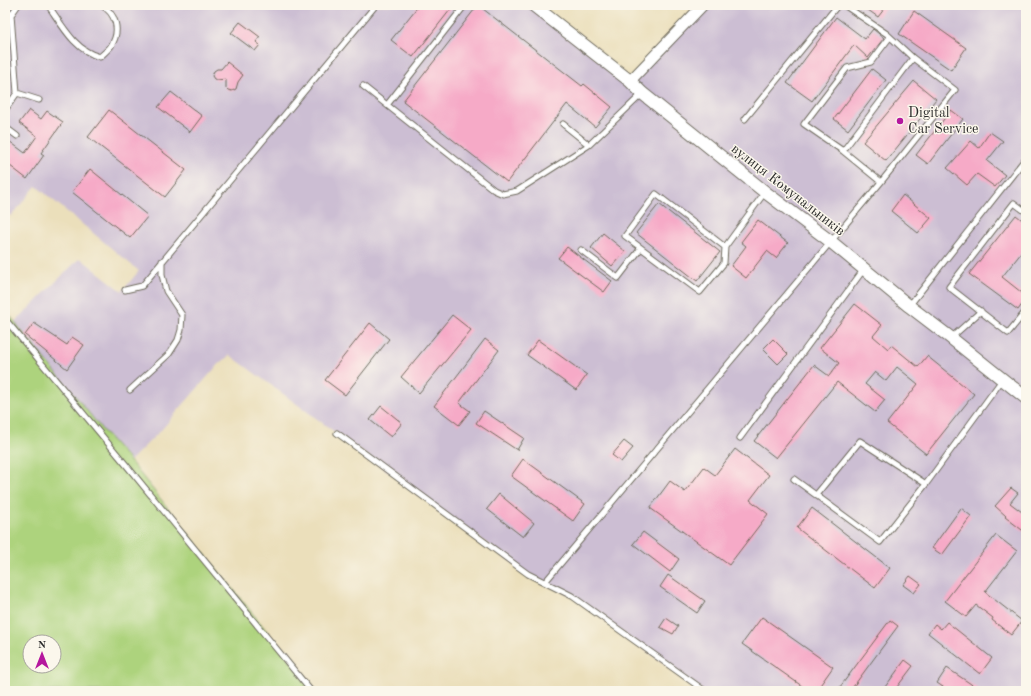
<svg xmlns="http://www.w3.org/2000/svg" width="1031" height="696" font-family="'Old Standard TT',serif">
<rect width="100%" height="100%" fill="#fbf7ec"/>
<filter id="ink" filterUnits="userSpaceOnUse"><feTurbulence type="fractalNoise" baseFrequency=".025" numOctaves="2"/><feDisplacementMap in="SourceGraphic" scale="8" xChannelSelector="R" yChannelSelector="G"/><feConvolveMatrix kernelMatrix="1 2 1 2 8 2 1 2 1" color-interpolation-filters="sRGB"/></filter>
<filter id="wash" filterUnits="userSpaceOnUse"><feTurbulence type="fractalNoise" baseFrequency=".012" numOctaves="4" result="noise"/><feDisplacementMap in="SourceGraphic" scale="16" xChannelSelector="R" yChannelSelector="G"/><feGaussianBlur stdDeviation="0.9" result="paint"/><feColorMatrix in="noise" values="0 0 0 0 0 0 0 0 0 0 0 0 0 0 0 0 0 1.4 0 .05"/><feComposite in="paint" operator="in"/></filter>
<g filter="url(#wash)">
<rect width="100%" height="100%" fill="#ebdfbb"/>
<path fill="#ccbed3" d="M5,5H529L628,83L707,5H1026V691H702L572,596L528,574L230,355L217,366L162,429L130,461L104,432L77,398L26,338L15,322L80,258L122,291L139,271L36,186L11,216L5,212Z"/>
<path fill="#add37d" stroke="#6c7f54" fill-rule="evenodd" d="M5,310L15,322L27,338L77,398L104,432L130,461L315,691H5ZM30,642H54V666H30Z"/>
<g id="blocks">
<path fill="#f6aac7" d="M419,5H454L413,57L391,40Z
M478,5L582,86L584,84L612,107L595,127L567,104L507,182L403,101Z
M861,5H880L885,8L878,17Z
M914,11L966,48L951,70L899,34Z
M836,17L865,39L873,29L884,38L868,58L854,45L812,101L787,83Z
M240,22L260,37L256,42L260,45L255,51L231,33Z
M227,62L243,75L238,82L236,89L232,91L228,90L226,88V79L217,80L214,79L212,76L214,71L217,69H221Z
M872,69L886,80L848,130L834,119Z
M914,81L936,99L886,161L863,142Z
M171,92L202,116L190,132L158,107Z
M29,110L41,119L47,111L63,122L41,153L44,155L27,179L5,162V138L25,153L37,136L19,123Z
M109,110L186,170L165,197L88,137Z
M951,110L963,119L928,164L916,155Z
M990,132L1003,141L987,161L1005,175L995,187L977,174L967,185L947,168L971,141L979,148Z
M90,169L148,216L130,238L72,192Z
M903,195L931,218L918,233L891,211Z
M659,204L720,252L697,281L636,233Z
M1016,215L1026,223V247L1002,277L1026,296V299L1018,310L969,274Z
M758,220L788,243L776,258L767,251L746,278L731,266L746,246L741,242Z
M603,233L625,251L612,266L591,248Z
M567,247L612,281L604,292L558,258Z
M855,304L882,325L873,336L888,349L891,345L918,367L927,356L974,394L926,454L887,423L918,384L897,367L886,381L875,372L865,384L885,400L875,412L837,382L776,458L754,441L814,365L829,376L839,363L820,348Z
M452,315L471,330L419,393L401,377Z
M34,323L67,345L72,337L84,345L67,369L25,335Z
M370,323L389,339L345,395L325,380Z
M485,339L499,350L459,403L470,411L459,425L434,406Z
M773,339L788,354L778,364L763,349Z
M538,340L587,375L576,390L527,355Z
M381,406L402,423L391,437L370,420Z
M484,411L524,438L517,450L476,423Z
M624,441L633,448L621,462L612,455Z
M735,449L769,475L750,500L768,514L729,565L650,508L670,481L685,492L704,467L715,475Z
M523,459L585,504L573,521L511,476Z
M1011,488L1018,493L1010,503L1026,515V533L1005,517L1006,516L995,506Z
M499,494L534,523L523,537L487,509Z
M812,508L890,568L875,588L797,528Z
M961,508L971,516L942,555L932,548Z
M643,532L679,559L670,572L633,544Z
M996,535L1017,551L985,592L1022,621L1011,635L992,620L993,618L976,605L966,617L945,601Z
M668,575L705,601L697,613L660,587Z
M910,576L921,584L914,593L903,585Z
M762,617L833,667L816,691H809L742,644Z
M666,618L678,626L673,634L660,627Z
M890,620L898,626L850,691H837Z
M947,622L992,658L980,674L928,633L935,624L941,629Z
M905,660L913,666L894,691H882Z
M947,668L968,682L981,691H949L937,683Z"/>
</g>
</g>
<g filter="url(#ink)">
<use href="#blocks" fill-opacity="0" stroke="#6e6a5d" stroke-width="1"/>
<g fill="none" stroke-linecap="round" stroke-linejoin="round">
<g stroke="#6e6a5d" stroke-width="7">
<path id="service" d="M48,5C62,25 75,51 100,57C103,54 108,50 111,46C121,31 116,13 101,5
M844,5L887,34L913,58L843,151L804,124L847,68L871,62L890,37
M363,86L494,190L503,194L517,191L589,145
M17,93L39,100
M387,105L465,5
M5,110L17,93L11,15L18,5
M745,119L838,5
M563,124L589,145L642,94
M5,127L17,136
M843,151L881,182
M1026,212L1014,203L949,287L1008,333L1026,311
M725,247L724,263L700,292L625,236L656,194L725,247L765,192
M581,250L618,278L641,248
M125,290L142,286L376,5
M909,306L1026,158
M5,319L127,466L311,691
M952,337L981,311
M130,390L169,354L178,340L181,330L182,315L166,291L162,275V261
M337,433L528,574L572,596L705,691
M740,438L864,269
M794,479L880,542L926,484L1002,380
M816,495L860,441L926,484
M545,582L881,182L955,90L913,58"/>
</g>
<g stroke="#6e6a5d" stroke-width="12">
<path id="minor" d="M630,81L703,5"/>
</g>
<g stroke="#6e6a5d" stroke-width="14">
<path id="tertiary" d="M533,5L630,81L642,93L765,192L830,241L909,306L951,338L1026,398"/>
</g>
<use href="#service" stroke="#fff" stroke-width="5"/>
<use href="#minor" stroke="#fff" stroke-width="10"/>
<use href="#tertiary" stroke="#fff" stroke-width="12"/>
</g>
</g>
<circle fill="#b5179e" stroke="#fbf7ec" stroke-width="1.5" cx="900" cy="121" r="4"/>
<g text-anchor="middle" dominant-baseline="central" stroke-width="3" stroke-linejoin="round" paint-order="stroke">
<g font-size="14" fill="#2b2b2b" stroke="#fbf7ec" text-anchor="start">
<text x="908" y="113">Digital<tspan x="908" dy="16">Car Service</tspan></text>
</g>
<g font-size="14" fill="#2b2b2b" stroke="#fbf7ec">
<text transform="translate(788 190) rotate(38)">вулиця Комунальників</text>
</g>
</g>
<rect width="1031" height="696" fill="none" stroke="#fbf7ec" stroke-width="20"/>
<g transform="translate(42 654)"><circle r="19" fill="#fbf7ec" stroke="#a8a59f"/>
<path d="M0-3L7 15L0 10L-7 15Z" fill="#b5179e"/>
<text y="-6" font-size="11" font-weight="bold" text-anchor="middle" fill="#2b2b2b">N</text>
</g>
</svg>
